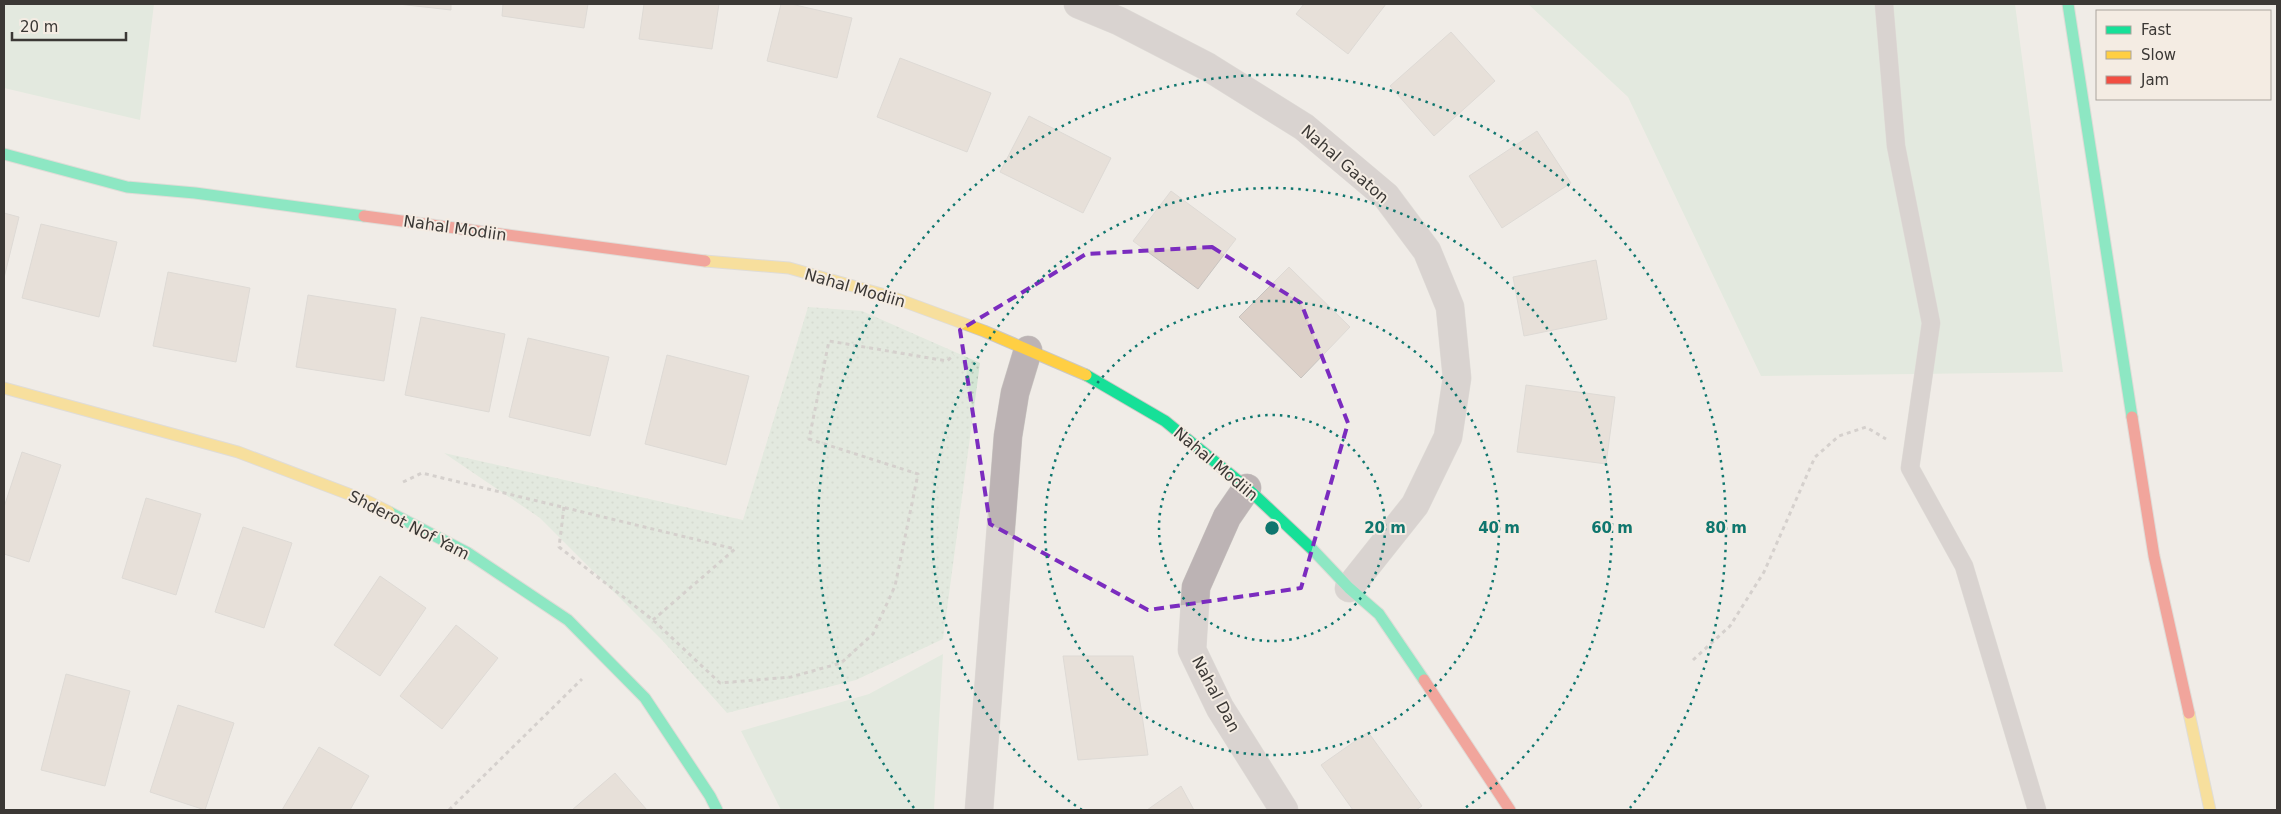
<svg xmlns="http://www.w3.org/2000/svg" width="2281" height="814" font-family="'DejaVu Sans',sans-serif">
<defs>
<pattern id="park-dots" width="8" height="8" patternUnits="userSpaceOnUse" patternTransform="scale(1.25)"><rect width="8" height="8" fill="#d3e5d4"/><path d="M2 2h.1M6 6h.1" fill="none" stroke="#b6c5b7" stroke-width="1.8" stroke-linecap="round"/></pattern>
</defs>
<rect width="100%" height="100%" fill="#f0ece7"/>
<path fill="#d3e5d4" d="M4,4H154L140,120L4,88Z
M1528,4H2015L2063,372L1761,376L1628,97Z
M943,654L934,810H781L741,731L869,694Z"/>
<path fill="url(#park-dots)" d="M808,307L862,311L980,363L943,639L856,680L727,713L662,640L540,518L444,453L743,520Z"/>
<path fill="#dcd0c8" stroke="#c7c3bf" d="M398,4H451V10Z
M503,4H588L584,28L502,16Z
M644,4H719L712,49L639,39Z
M781,4H791L852,18L837,78L767,61Z
M1304,4H1386L1348,54L1296,14Z
M1451,32L1495,81L1434,136L1390,86Z
M900,58L991,93L967,152L877,117Z
M1029,116L1111,158L1083,213L1000,172Z
M1537,131L1571,183L1502,228L1469,176Z
M1171,191L1236,239L1198,289L1133,241Z
M4,213L19,217L4,278Z
M41,224L117,242L99,317L22,298Z
M1596,260L1607,319L1524,336L1513,277Z
M1289,267L1350,327L1301,378L1239,317Z
M168,272L250,288L236,362L153,346Z
M308,295L396,309L384,381L296,367Z
M421,317L505,334L489,412L405,395Z
M528,338L609,357L590,436L509,417Z
M667,355L749,376L726,465L645,444Z
M1526,385L1615,397L1606,464L1517,452Z
M22,452L61,465L29,562L4,554V507Z
M146,498L201,514L176,595L122,578Z
M243,527L292,543L264,628L215,612Z
M380,576L426,608L380,676L334,645Z
M456,625L498,658L442,729L400,696Z
M1063,656H1133L1148,755L1078,760Z
M66,674L130,691L105,786L41,770Z
M178,705L234,723L205,810L150,792Z
M1368,732L1422,806L1416,810H1353L1321,765Z
M319,747L369,776L350,810H282Z
M615,773L647,810H572Z
M1181,786L1194,810H1147Z"/>
<g fill="none" stroke-linecap="round" stroke-linejoin="round">
<g stroke="#cbc8c4" stroke-width="19">
<path id="lane" d="M1884,4L1896,146L1931,323L1910,468L1964,566L2037,810"/>
</g>
<g stroke="#cbc8c4" stroke-width="29">
<path id="street" d="M1078,4L1119,21L1208,67L1304,127L1386,196L1427,251L1450,307L1457,378L1448,437L1415,505L1349,588
M1247,488L1227,517L1196,587L1192,650L1220,708L1284,810
M979,810L1008,436L1015,393L1028,350"/>
</g>
<g stroke="#cbc8c4" stroke-width="13">
<path id="fast" d="M2068,4L2132,417
M4,154L127,187L195,193L364,216
M1086,375L1165,421L1247,488L1313,550L1349,588L1379,614L1424,680
M389,512L468,553L568,620L645,698L710,796L717,810"/>
</g>
<g stroke="#cbc8c4" stroke-width="13">
<path id="slow" d="M705,261L789,268L892,297L984,331L1086,375
M4,388L238,452L367,501L389,512
M2189,713L2210,810"/>
</g>
<g stroke="#cbc8c4" stroke-width="13">
<path id="jam" d="M364,216L705,261
M2132,417L2154,556L2189,713
M1424,680L1510,810"/>
</g>
<path stroke="#b4aead" stroke-width="3" stroke-dasharray="4 4" stroke-linecap="butt" d="M403,482L422,473L735,549L653,620
M564,507L559,547L653,620L720,683L791,677L841,663L873,634L895,586L918,474L809,439L829,341L947,361L954,355
M1693,660L1730,626L1764,572L1815,457L1839,436L1866,427L1886,439
M449,810L582,679"/>
<use href="#lane" stroke="#bcb3b4" stroke-width="18"/>
<use href="#street" stroke="#bcb3b4" stroke-width="28"/>
<use href="#fast" stroke="#16e098" stroke-width="11"/>
<use href="#slow" stroke="#ffcf43" stroke-width="11"/>
<use href="#jam" stroke="#f24e42" stroke-width="11"/>
</g>
<path d="M0 0H2281V814H0ZM1212,247L1301,303L1348,423L1301,588L1148,610L990,524L960,330L1086,254Z" fill="#f0ece7" fill-opacity=".55" fill-rule="evenodd"/>
<path fill="none" stroke="#7b2cbf" stroke-width="4" stroke-dasharray="10 6" stroke-linejoin="round" d="M1212,247L1301,303L1348,423L1301,588L1148,610L990,524L960,330L1086,254Z"/>
<g fill="none" stroke="#0f766e" stroke-width="2.5" stroke-dasharray="2.5 5">
<circle cx="1272" cy="528" r="113"/>
<circle cx="1272" cy="528" r="227"/>
<path d="M1082 810A340 340 0 1 1 1462 810"/>
<path d="M914 808A454 454 0 1 1 1630 808"/>
</g>
<g text-anchor="middle" dominant-baseline="central" stroke-width="4" stroke-linejoin="round" paint-order="stroke">
<g font-size="16" fill="#3b3835" stroke="#f4ece3">
<text transform="translate(1345 164) rotate(41)">Nahal Gaaton</text>
<text transform="translate(455 228) rotate(8)">Nahal Modiin</text>
<text transform="translate(855 288) rotate(16)">Nahal Modiin</text>
<text transform="translate(1216 464) rotate(40)">Nahal Modiin</text>
<text transform="translate(409 525) rotate(27)">Shderot Nof Yam</text>
<text transform="translate(1216 694) rotate(62)">Nahal Dan</text>
</g>
</g>
<circle cx="1272" cy="528" r="8" fill="#0f766e" stroke="#f4ece3" stroke-width="2.5"/>
<g font-size="15" text-anchor="middle" font-weight="bold" fill="#0f766e" stroke="#f4ece3" stroke-width="4" stroke-linejoin="round" paint-order="stroke">
<text x="1385" y="533">20 m</text>
<text x="1499" y="533">40 m</text>
<text x="1612" y="533">60 m</text>
<text x="1726" y="533">80 m</text>
</g>
<rect width="2281" height="814" fill="none" stroke="#3b3835" stroke-width="10"/>
<rect x="2096" y="10" width="175" height="90" fill="#f4ece3" stroke="#aaa49d"/>
<rect x="2106" y="26" width="25" height="8" fill="#16e098" stroke="#aaa49d"/>
<text x="2141" y="35" font-size="15" fill="#3b3835">Fast</text>
<rect x="2106" y="51" width="25" height="8" fill="#ffcf43" stroke="#aaa49d"/>
<text x="2141" y="60" font-size="15" fill="#3b3835">Slow</text>
<rect x="2106" y="76" width="25" height="8" fill="#f24e42" stroke="#aaa49d"/>
<text x="2141" y="85" font-size="15" fill="#3b3835">Jam</text>
<path d="M12 32v8h114v-8" fill="none" stroke="#3b3835" stroke-width="2.5"/>
<text x="20" y="32" font-size="15" fill="#3b3835" stroke="#f4ece3" stroke-width="4" paint-order="stroke">20 m</text>
</svg>
